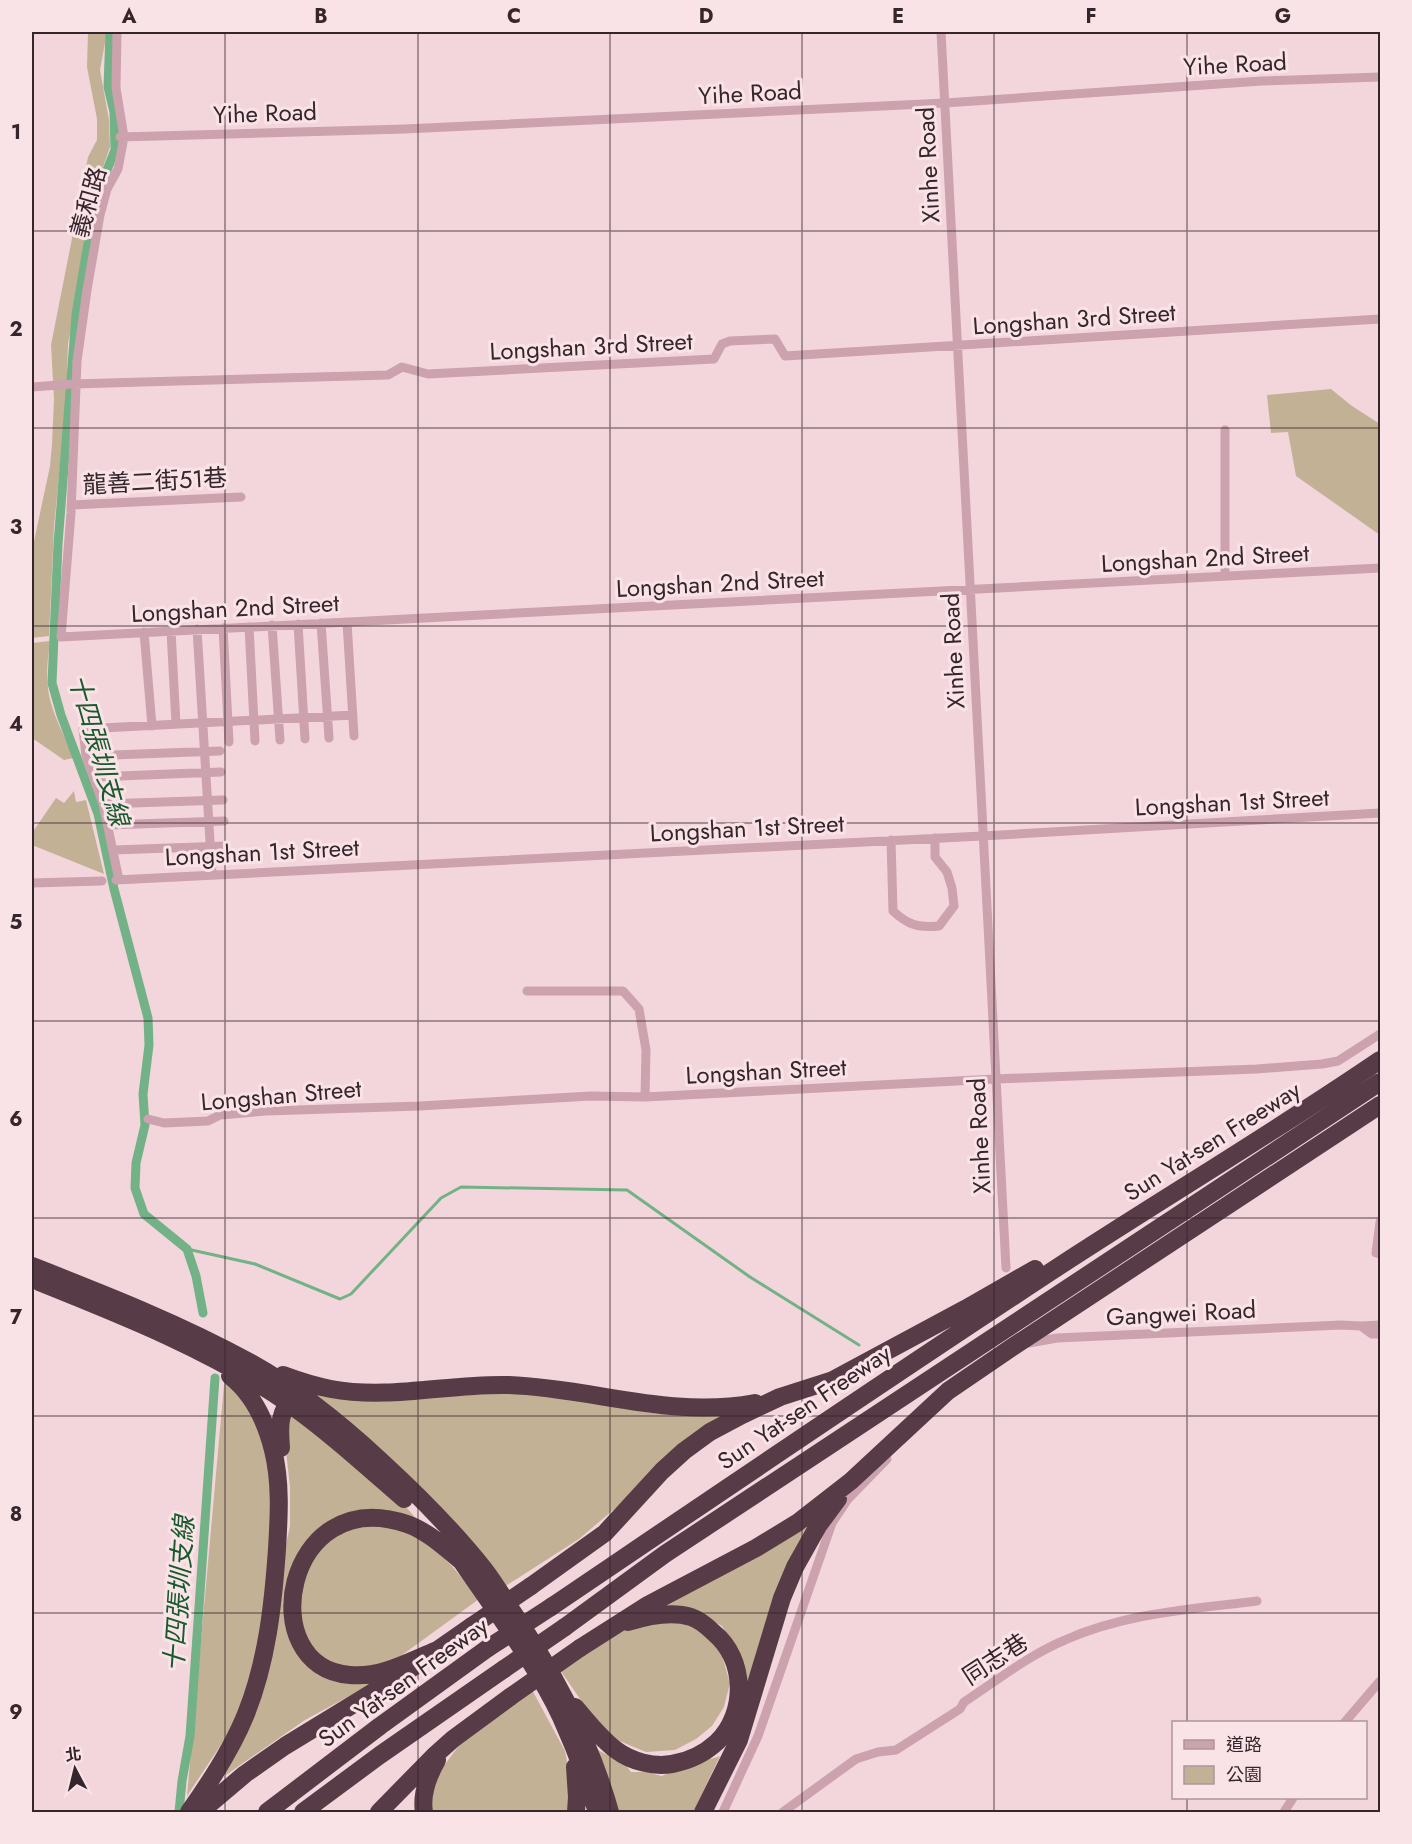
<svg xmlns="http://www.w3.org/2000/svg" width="1412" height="1844" font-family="Jost,'Noto Sans TC',sans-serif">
<rect width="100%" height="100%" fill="#f3d6dc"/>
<path fill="#c3b196" d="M88,32H107L100,70L109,120L110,147L88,210L73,318L68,344L66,404L54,527L49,636L32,638V551L50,466L52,444L54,399L51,345L88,157L97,140V119L87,67Z
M1331,389L1352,406L1380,424V535L1296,476L1288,432L1271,433L1267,395Z
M50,641C48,656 46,672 48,688C50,710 65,737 74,758L64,760L32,738V643Z
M74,791L76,802L86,800L104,874L32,845V833L56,798L64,803Z
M226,1379L255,1412L274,1489L263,1633L234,1725L187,1796L224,1385Z
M302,1387L400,1399L524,1392L658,1414L725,1415L579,1539L504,1587Z
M290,1411L406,1507L420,1523L353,1519L298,1561L294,1643L377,1681L305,1720L226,1775L223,1771L280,1572L290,1526V1487L286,1451Z
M814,1510L748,1689L740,1661L722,1626L686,1608L656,1606Z
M393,1525L423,1538L452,1566L479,1599L387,1666L363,1672L324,1666L297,1631L302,1571L323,1541L348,1527Z
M676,1618L697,1628L720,1649L730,1683L724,1707L712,1726L696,1739L675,1750L646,1752L605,1735L558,1667L618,1628Z
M531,1688L565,1751L570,1777L569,1812H433L431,1801L437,1775L475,1724Z
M594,1748L625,1764L631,1772H646L662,1776L712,1752L711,1759L720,1756L693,1812H618Z"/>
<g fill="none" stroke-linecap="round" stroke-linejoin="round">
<path stroke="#73b287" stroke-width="3" d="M187,1249L255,1264L340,1299L351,1294L441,1198L461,1187L627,1190L750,1277L859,1345"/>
<path stroke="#73b287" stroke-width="9" d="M110,32L108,87L114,112L115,150L95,200L76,315L58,544L52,683L61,715L98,814L114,889L148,1018L149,1045L143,1094L145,1125L136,1163L135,1188L144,1214L187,1249L196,1276L203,1313
M179,1812L182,1781L190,1736L215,1378"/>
<path stroke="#cba2ad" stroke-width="9" d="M117,32L116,88L124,137L118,169L107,189L100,215L87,290L77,361L71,513L61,637L1380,568
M941,32L1006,1268
M120,137L405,129L945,103L1262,81L1380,77
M32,387L73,384L388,375L402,367L428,374L714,359L722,344L730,341L775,339L785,356L1380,319
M1225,430V576
M71,505L241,497
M347,622L354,736
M321,623L329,738
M298,624L305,739
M272,625L280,740
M249,627L255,741
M223,628L229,742
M197,629L212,874
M171,631L176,724
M144,632L152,726
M86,756L220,751
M94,777L221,772
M103,804L223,800
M108,825L224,821
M891,840L893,911C908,925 918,928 939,926L954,906L952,888L947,872L935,857V838
M114,850L226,846
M116,880L982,836L1380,813
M119,880L103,804L86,756L83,729L353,715
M32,883L102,881
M527,991H623L639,1009L646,1050L645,1097
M148,1119L164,1123L208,1121L220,1115L266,1111L420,1106L591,1096L645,1097L995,1079L1257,1069L1322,1064L1338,1061L1380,1034
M1380,1222L1376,1253L1380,1254
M1361,1326L1380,1325
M1029,1343L1057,1338L1341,1325L1361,1326L1372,1334H1380
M1345,1722L1380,1681
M723,1812L758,1736L832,1523L848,1499L887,1459
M783,1812L856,1759L878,1752L896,1750L960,1709L964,1702C996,1681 1029,1655 1065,1640C1125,1613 1192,1609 1257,1601
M1284,1812L1293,1798"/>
<path stroke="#573b47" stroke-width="18" d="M32,1266C106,1295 180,1324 251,1363C298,1389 341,1424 381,1461C417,1494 453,1530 484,1569C495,1583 504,1599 514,1614C556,1676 590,1740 610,1812
M39,1282C124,1316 212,1351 288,1403C329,1432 366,1466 404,1499
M283,1375C299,1381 315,1386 331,1389C390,1400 451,1383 509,1385C593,1388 670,1419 755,1403
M281,1448C279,1423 279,1414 294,1393
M452,1550L462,1562C495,1611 536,1663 561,1717C575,1748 587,1780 597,1812
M531,1586L605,1533L662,1471L684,1451L710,1432L742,1415L780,1397L833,1380L965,1309L1035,1269
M551,1607C721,1492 890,1377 1061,1265C1167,1196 1276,1131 1380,1060
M565,1627L665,1554L1380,1082
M580,1648L646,1606L756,1548L797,1523L851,1481L948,1391L1011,1348L1380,1105
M437,1650C410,1661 381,1678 350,1675C252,1668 284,1482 407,1524C427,1531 444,1547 460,1560
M575,1707C588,1722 600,1738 616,1750C632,1762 654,1767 672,1764C689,1761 704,1754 717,1742C747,1713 746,1659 714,1633C708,1627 700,1620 691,1617C672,1611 647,1616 628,1622
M575,1767L577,1797L576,1812
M189,1812C211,1781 232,1749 246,1714C267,1661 273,1606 277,1549C279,1516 281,1482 273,1450C266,1422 253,1394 230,1376
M200,1812L245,1774L285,1746L406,1672L472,1626
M267,1812L380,1726L488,1648
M303,1812L380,1755L504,1669
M379,1812L434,1756L453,1739L510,1697
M424,1812C421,1794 428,1776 437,1760
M703,1812L739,1740L782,1598L795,1567L818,1526L838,1499"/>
<path stroke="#573b47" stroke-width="18" d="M472,1626L531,1586
M488,1648L551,1607
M504,1669L565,1627
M510,1697L580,1648"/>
</g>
<path fill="none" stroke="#35252c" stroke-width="1.5" stroke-opacity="0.55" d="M225,32V1812M418,32V1812M610,32V1812M802,32V1812M994,32V1812M1187,32V1722M32,231H1380M32,428H1380M32,626H1380M32,823H1380M32,1021H1380M32,1218H1380M32,1416H1380M32,1613H1380M1187,1798V1812"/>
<g text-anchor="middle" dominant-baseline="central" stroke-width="6" stroke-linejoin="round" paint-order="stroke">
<g font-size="24" fill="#35252c" stroke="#fae3e7">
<text transform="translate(1235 64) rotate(-3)">Yihe Road</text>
<text transform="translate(750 93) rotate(-3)">Yihe Road</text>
<text transform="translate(265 113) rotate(-2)">Yihe Road</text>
<text transform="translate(928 165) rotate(-93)">Xinhe Road</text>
<text transform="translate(88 202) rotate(-74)">義和路</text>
<text transform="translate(1074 319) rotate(-4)">Longshan 3rd Street</text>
<text transform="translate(591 346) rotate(-3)">Longshan 3rd Street</text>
<text transform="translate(155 481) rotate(-3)">龍善二街51巷</text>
<text transform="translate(1205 558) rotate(-3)">Longshan 2nd Street</text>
<text transform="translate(720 583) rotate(-3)">Longshan 2nd Street</text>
<text transform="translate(235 608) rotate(-3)">Longshan 2nd Street</text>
<text transform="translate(953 651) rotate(-93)">Xinhe Road</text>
<text transform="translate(1232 802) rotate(-3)">Longshan 1st Street</text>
<text transform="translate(747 828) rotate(-3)">Longshan 1st Street</text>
<text transform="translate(262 852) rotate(-3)">Longshan 1st Street</text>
<text transform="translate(766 1071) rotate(-3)">Longshan Street</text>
<text transform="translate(281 1095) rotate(-5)">Longshan Street</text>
<text transform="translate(979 1136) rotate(-93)">Xinhe Road</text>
<text transform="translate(1212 1141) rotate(-32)">Sun Yat-sen Freeway</text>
<text transform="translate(1181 1313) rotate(-3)">Gangwei Road</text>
<text transform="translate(804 1407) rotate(-34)">Sun Yat-sen Freeway</text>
<text transform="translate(995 1659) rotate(-33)">同志巷</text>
<text transform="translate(403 1682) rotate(-36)">Sun Yat-sen Freeway</text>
</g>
<g font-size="26" font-style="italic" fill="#185a2e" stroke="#fae3e7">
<text transform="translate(99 750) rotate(74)">十四張圳支線</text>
<text transform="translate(179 1594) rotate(-86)">十四張圳支線</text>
</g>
</g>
<rect width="1412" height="1844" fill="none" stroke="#fae3e7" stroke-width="66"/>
<rect x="1172" y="1721" width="195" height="78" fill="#fae3e7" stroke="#ab979c" stroke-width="1.5"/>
<rect x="1184" y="1740" width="30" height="9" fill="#cba2ad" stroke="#ab979c" stroke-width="1.5"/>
<text x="1226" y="1751" font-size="18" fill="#35252c">道路</text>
<rect x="1184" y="1766" width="30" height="18" fill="#c3b196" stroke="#ab979c" stroke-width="1.5"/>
<text x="1226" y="1781" font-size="18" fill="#35252c">公園</text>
<g transform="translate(75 1769) rotate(353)" stroke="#fae3e7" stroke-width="4.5" paint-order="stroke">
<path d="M0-4.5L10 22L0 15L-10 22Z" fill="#35252c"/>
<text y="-9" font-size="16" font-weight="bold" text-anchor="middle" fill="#35252c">北</text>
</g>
<rect x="33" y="33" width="1346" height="1778" fill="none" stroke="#35252c" stroke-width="2"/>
<g font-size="20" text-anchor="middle" font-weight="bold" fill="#35252c">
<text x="129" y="23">A</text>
<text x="321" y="23">B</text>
<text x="514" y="23">C</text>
<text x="706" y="23">D</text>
<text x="898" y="23">E</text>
<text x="1091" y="23">F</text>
<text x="1283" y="23">G</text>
<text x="16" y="139">1</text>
<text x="16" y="336">2</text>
<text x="16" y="534">3</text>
<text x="16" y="731">4</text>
<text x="16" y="929">5</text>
<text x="16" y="1126">6</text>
<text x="16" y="1324">7</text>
<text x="16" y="1521">8</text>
<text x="16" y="1719">9</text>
</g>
</svg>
